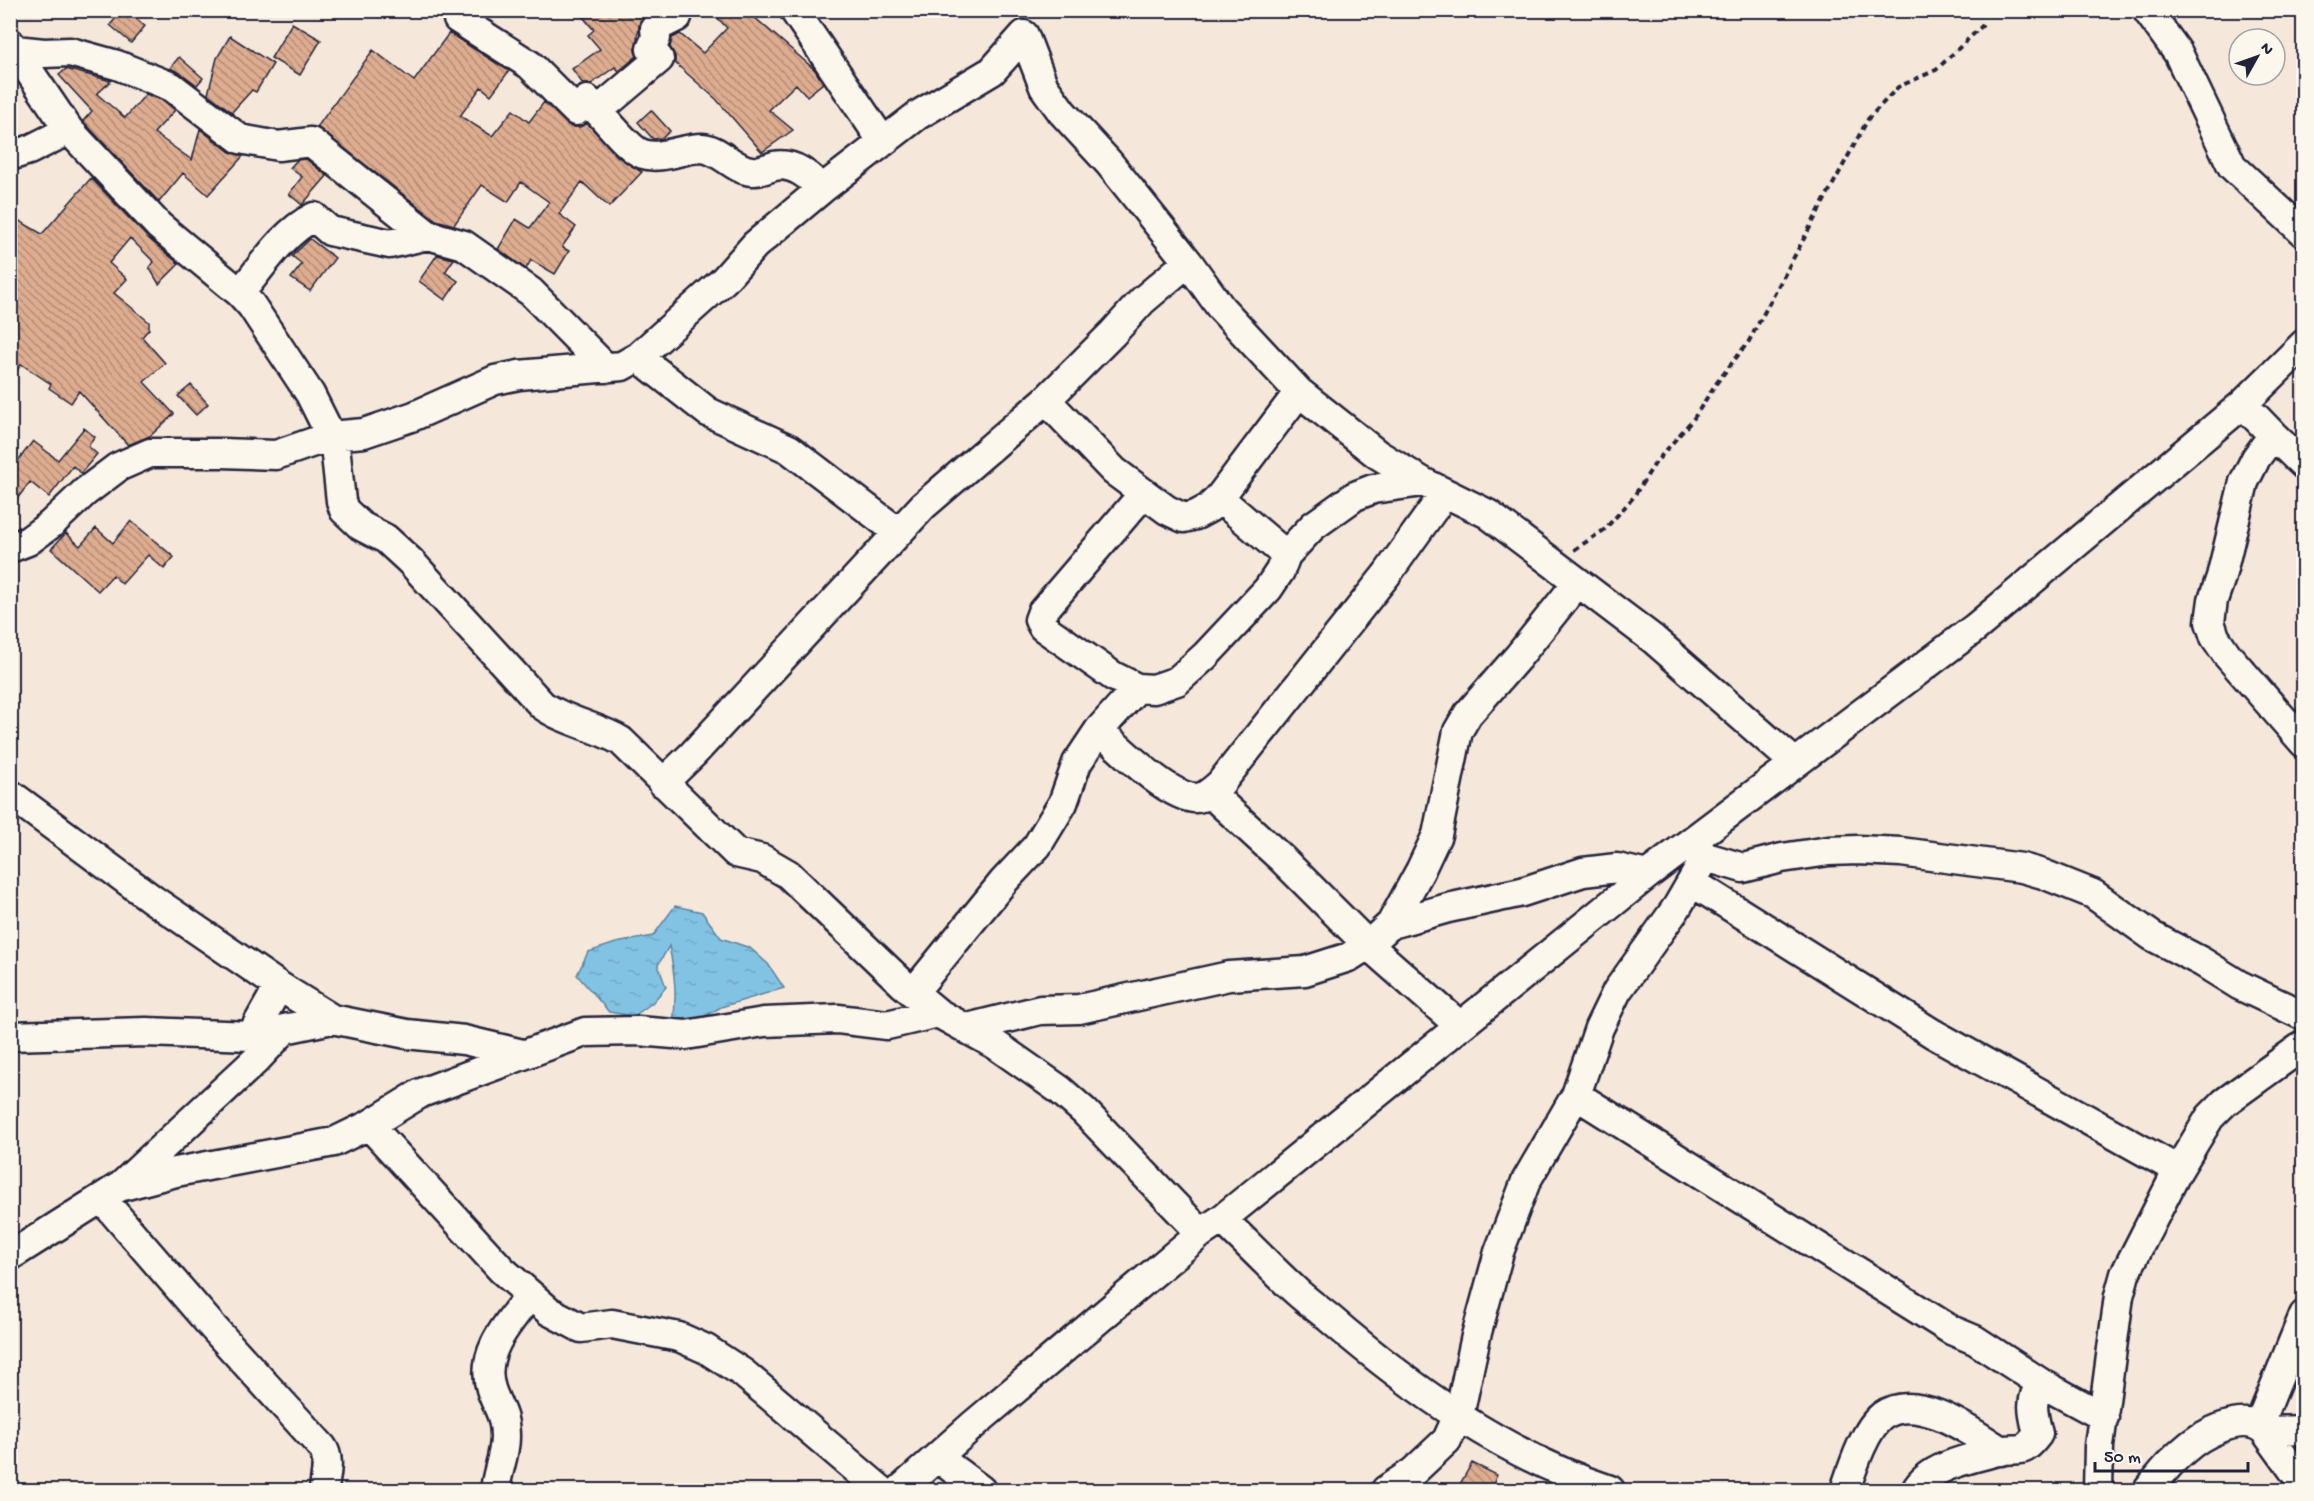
<svg xmlns="http://www.w3.org/2000/svg" width="2314" height="1501" font-family="'Gochi Hand',sans-serif">
<defs>
<pattern id="water-ripples" width="26" height="14" patternUnits="userSpaceOnUse" patternTransform="scale(1.5)"><rect width="26" height="14" fill="#82c3e3"/><path d="M2 4q2-2 4 0t4 0M15 11q2-2 4 0t4 0" fill="none" stroke="#70a7c4"/></pattern>
<pattern id="building-back-hatch" width="6" height="6" patternUnits="userSpaceOnUse" patternTransform="scale(1.5)"><rect width="6" height="6" fill="#dead90"/><path d="M-1 5l2 2M0 0l6 6M5-1l2 2" fill="none" stroke="#b48c77"/></pattern>
</defs>
<rect width="100%" height="100%" fill="#f5e8da"/>
<filter id="ink" filterUnits="userSpaceOnUse"><feTurbulence type="fractalNoise" baseFrequency=".0167" numOctaves="2"/><feDisplacementMap in="SourceGraphic" scale="12" xChannelSelector="R" yChannelSelector="G"/><feConvolveMatrix kernelMatrix="1 2 1 2 8 2 1 2 1" color-interpolation-filters="sRGB"/></filter>
<g filter="url(#ink)">
<path fill="url(#water-ripples)" stroke="#5c83a0" stroke-width="1.5" d="M675,906L702,912L721,938L750,948L768,964L784,988L721,1007L697,1021L673,1024C677,994 675,975 669,946L658,965L666,987L652,1003L634,1016L609,1012L577,975L588,952L616,943L653,936Z"/>
<path fill="url(#building-back-hatch)" stroke="#22223b" stroke-width="1.5" d="M123,10H126L145,26L131,43L110,25Z
M577,10H652L653,11L640,21L635,50L637,56L619,71L615,67L591,84H583L572,69L600,49L588,35L594,30Z
M710,10H746L815,70L823,83L807,96L796,84L769,110L793,130L762,152L716,99L675,63V56L670,47L672,38L680,34L703,53L727,28Z
M292,23L321,40L300,75L271,58Z
M449,33L509,71L491,95L481,87L460,116L492,136L513,110L529,122L544,102L571,127H580L587,123L618,157L642,172L609,207L582,182L559,214L576,227L562,247L569,251L555,274L531,260L526,269L498,249L516,219L530,228L549,202L521,182L508,202L482,185L454,225L436,220L317,127L373,50L414,81Z
M230,36L273,64L256,92L252,90L232,112L208,94L217,58Z
M179,57L203,78L197,85L182,74L170,68Z
M66,69L111,81L97,94L125,118L146,94L164,101L175,110L154,133L192,160L200,129L230,152L243,156L208,195L183,173L159,202L83,121L92,111L59,75Z
M651,110L670,131L662,138L653,139L638,122Z
M306,159L327,176L302,205L289,194L302,177L290,168L297,160Z
M91,178L147,237L179,264L159,284L149,267L154,262L130,238L109,263L127,279L114,293L149,322V329L142,337L165,363L144,382L174,414L150,436L128,445L79,391L71,403L49,388L51,384L21,364L10,381V233L18,220L42,234Z
M310,239L335,258L310,291L291,278L302,264L292,256Z
M437,255L454,259L445,272L458,281L445,300L419,281Z
M191,385L208,404L196,415L178,396Z
M84,428L95,437L88,446L97,454L81,473L73,466L49,497L30,482L10,508V471L33,441L58,460Z
M131,521L174,557L164,569L148,555L122,584L113,575L98,591L51,549L66,533L80,546L96,528L113,543Z
M1472,1463L1497,1475L1490,1491H1456Z"/>
<g fill="none" stroke-linecap="round" stroke-linejoin="round">
<g stroke="#22223b" stroke-width="33">
<path id="minor" d="M458,10V19L530,65L576,111L587,100C601,112 628,150 643,154C662,160 682,148 702,148C720,149 734,170 752,171C758,172 768,168 774,166C794,162 809,176 822,189
M794,10L883,142
M2147,10L2178,53L2232,166L2304,233
M10,43L69,130L159,226L240,293L251,305L310,394L331,436L335,446L341,501L344,510L361,526L386,539L410,561L542,705C566,722 596,726 621,741L736,853L762,859L788,874L903,984L938,1013L996,1045L1060,1090L1084,1111L1201,1233
M15,50L44,53L70,52L117,65L172,87L240,139L278,146L311,142L428,235L464,245L531,292L606,368
M601,112L606,104L659,59L651,49L656,38L655,28L677,17L673,10
M10,156L29,150L69,130
M240,293C261,268 283,232 314,217L330,231L390,244L428,235
M638,357L708,412L789,449L898,532
M1046,400L1114,471L1167,510L1184,518L1196,515L1209,508L1219,498L1299,392
M2243,404L2273,435L2256,458L2244,482L2221,577L2213,600L2210,622L2215,637L2228,656L2304,743
M2273,435L2304,465
M1144,493L1042,612L1039,620L1043,627L1113,676L1137,688L1154,689L1177,681L1205,656L1268,589L1280,571L1286,555L1313,526L1355,496L1373,489L1423,482
M1219,498L1286,555
M10,548L28,541L51,524L85,492L118,467L150,453H222L276,455L331,436L364,433L414,416L495,380L519,375L622,366L638,357L724,280L755,245L822,189L918,115L992,71L1024,35L1044,87L1062,112L1109,163L1188,262L1221,308L1299,392L1377,454L1423,482L1488,514L1653,639L1795,763
M1099,730C1119,748 1169,798 1196,798C1205,798 1213,790 1220,784L1387,574L1445,493
M663,783L693,754L923,506L1046,400L1113,333L1142,301L1188,262
M1210,793L1282,859L1368,945L1460,1026
M10,794L152,899L279,986L332,1019L407,1034L464,1040L523,1054
M1694,844L1706,857L1743,868L1782,858L1829,851L1858,850L1901,852L2022,868L2043,874L2093,894L2152,936L2202,962L2239,985L2304,1016
M1693,883L1932,1033L2178,1170
M1391,924L1448,908L1522,892L1583,872L1617,868L1647,875
M913,993L1004,881L1037,846L1063,803L1077,763L1099,730L1137,688
M967,1028L1040,1010L1079,1009L1229,976L1305,971L1349,957L1368,945L1391,924L1420,871L1437,835L1458,731L1468,714L1518,657L1578,582
M10,1036L146,1032L251,1036L332,1019
M251,1036L279,986
M1576,1095L1951,1330L1975,1340L2041,1383L2104,1417
M369,1125L502,1270L549,1311L581,1328L612,1324L679,1337L706,1349L743,1373L881,1490
M121,1186L256,1060L284,1030
M102,1199L210,1324L322,1447C331,1459 325,1476 324,1490
M1222,1219C1247,1243 1271,1268 1297,1292C1307,1301 1318,1309 1329,1318C1413,1390 1504,1455 1610,1490
M10,1256L119,1187L176,1172L334,1142L369,1125L421,1093L585,1032L638,1031L686,1035L764,1022L838,1019L887,1025L938,1013
M2259,1425L2304,1315
M2265,1431L2304,1430
M937,1457L981,1490
M495,1490C497,1472 505,1455 505,1437C505,1413 497,1408 491,1389C479,1353 510,1321 530,1295
M900,1490L973,1425L1201,1233L1222,1219L1647,875L1975,628L2243,404L2304,344
M1386,1490L1413,1472L1447,1440L1460,1411L1476,1336L1499,1252L1526,1181L1576,1095L1599,1028L1617,991L1677,907L1706,857
M1845,1490C1852,1470 1864,1430 1882,1416C1917,1391 1972,1432 2001,1451
M1916,1490C1929,1466 1972,1458 1998,1451C2020,1446 2021,1457 2038,1434C2033,1413 2029,1402 2041,1383
M2098,1490L2099,1446L2119,1296L2125,1274L2178,1170L2210,1117L2225,1102L2304,1045
M2148,1490C2159,1477 2169,1463 2182,1452C2200,1435 2244,1410 2265,1431L2304,1485"/>
</g>
<path stroke="#22223b" stroke-width="4" stroke-dasharray="6 4.5" stroke-linecap="butt" d="M1574,550L1604,530L1632,499L1656,462L1694,418L1715,385L1749,341L1868,119L1898,87L1936,70L1983,25"/>
<use href="#minor" stroke="#fbf7ec" stroke-width="28"/>
</g>
</g>
<rect width="2314" height="1501" fill="none" stroke="#fbf7ec" stroke-width="36"/>
<rect x="18" y="18" width="2278" height="1465" fill="none" stroke="#22223b" stroke-width="2" filter="url(#ink)"/>
<g transform="translate(2257 57) rotate(50)"><circle r="28" fill="#fbf7ec" stroke="#a4a2a5" stroke-width="1.5"/>
<path d="M0-4.5L10 22L0 15L-10 22Z" fill="#22223b"/>
<text y="-9" font-size="16" font-weight="bold" text-anchor="middle" fill="#22223b">N</text>
</g>
<path d="M2095 1462v9h153v-9" fill="none" stroke="#22223b" stroke-width="3"/>
<text x="2104" y="1462" font-size="18" fill="#22223b" stroke="#fbf7ec" stroke-width="4.5" paint-order="stroke">50 m</text>
</svg>
